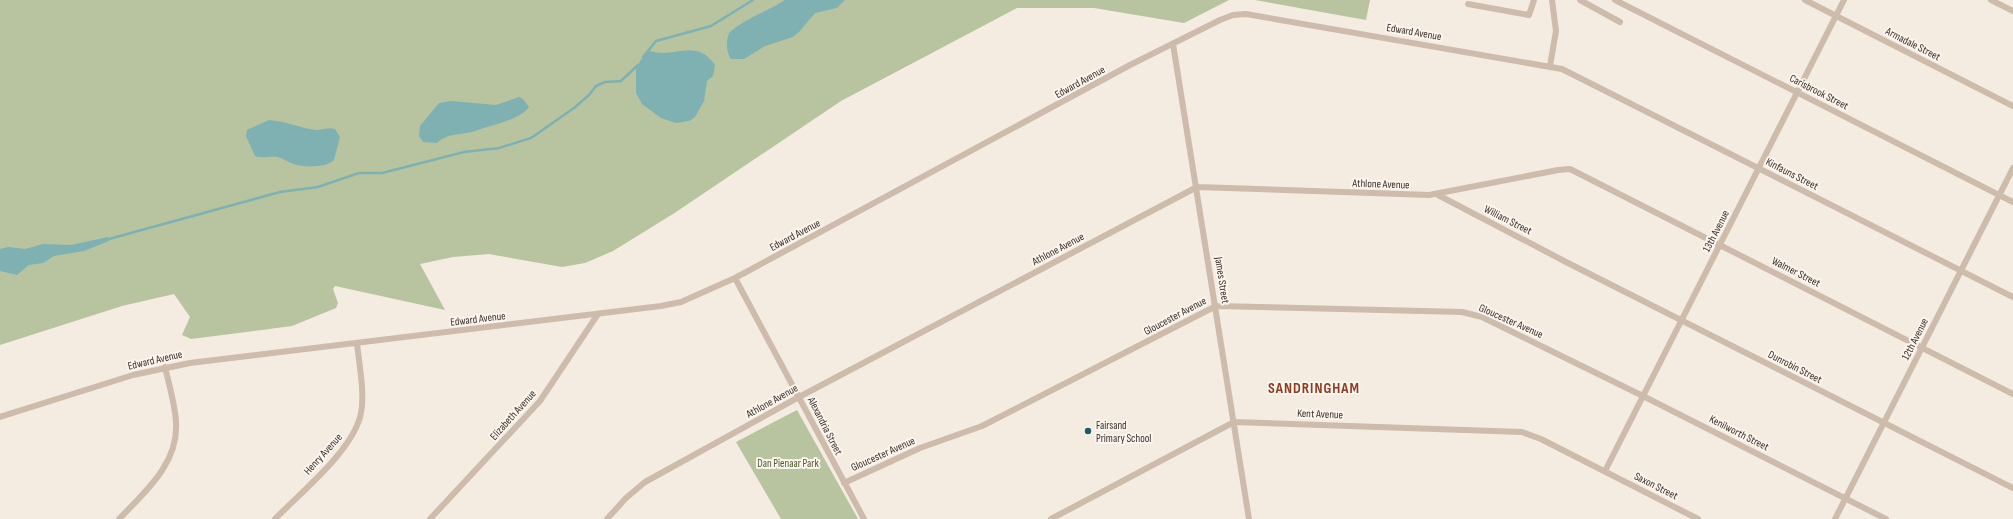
<svg xmlns="http://www.w3.org/2000/svg" width="2013" height="519" font-family="'Sofia Sans Condensed',sans-serif">
<rect width="100%" height="100%" fill="#f4ebe1"/>
<path fill="#b8c4a0" d="M0,0H1229L1184,23L1094,8H1017L841,101L673,214L613,251L585,263L562,267L489,254L453,257L420,264L445,310L335,286L333,289L338,303L336,308L292,326L191,339L182,335L190,317L174,294L122,306L0,345Z
M1255,0H1370L1366,20Z
M797,410L858,519H781L736,442Z"/>
<path fill="#7fb0b2" d="M785,0H845L837,8L815,13L799,32L793,37L765,46L744,59H731C726,53 726,40 729,33C744,19 768,11 785,0Z
M648,50C672,61 695,36 715,65L713,76L707,81L704,101L695,117L689,121L676,123L661,118L642,104L636,93V67Z
M519,97L523,99L529,107C522,119 489,126 475,131C463,135 447,133 437,143L423,142L419,136L420,126L439,103L451,101L496,105Z
M269,120C285,121 300,128 316,130C323,130 329,127 335,129L340,137L334,160C326,168 302,168 291,163C286,161 282,158 277,157C269,156 263,159 255,156L246,136L247,130Z
M108,237L109,241L84,251L54,256L43,263L29,265L17,275L0,271V249L8,247L25,249L43,244L71,245Z"/>
<g fill="none" stroke-linecap="round" stroke-linejoin="round">
<path stroke="#7fb0b2" stroke-width="2.5" d="M643,57L656,41L711,26L753,0
M109,239L280,192L318,187L359,173H382L464,152L499,148L531,138L574,108L589,95L596,86L605,82L621,81L638,65"/>
<path stroke="#cdbbac" stroke-width="6" d="M1580,0L1620,22
M1615,0L2013,202
M1805,0L2013,106
M1991,0L2013,11
M1468,4L1529,15L1534,0
M1173,44L1249,519
M1550,66L1556,31L1552,0
M1438,195L1568,263L2013,488
M735,278L864,519
M0,417L133,375L190,363L661,306L681,302L735,278L1130,65L1220,20L1233,15L1246,14L1562,69L2013,297
M1605,471L1844,0
M844,483L920,448L982,426L1216,306L1462,312L1482,317L1643,396L1886,519
M119,519C145,492 179,463 176,422C175,404 169,385 165,367
M275,519C300,493 354,450 361,413C365,393 359,364 357,343
M430,519L540,401L598,314
M607,519L626,498L645,482L799,397L1197,187L1429,195L1558,170L1570,169L2013,394
M1051,519L1234,422L1522,432L1541,439L1698,519
M1835,519L2013,168"/>
</g>
<circle fill="#1f5a5e" stroke="#fbf5ee" stroke-width="1.5" cx="1088" cy="431" r="4"/>
<g text-anchor="middle" dominant-baseline="central" stroke-width="4" stroke-linejoin="round" paint-order="stroke">
<g font-size="11" fill="#3b302b" stroke="#fbf5ee">
<text transform="translate(1414 32) rotate(10)">Edward Avenue</text>
<text transform="translate(1913 44) rotate(27)">Armadale Street</text>
<text transform="translate(1080 82) rotate(-29)">Edward Avenue</text>
<text transform="translate(1819 92) rotate(27)">Carisbrook Street</text>
<text transform="translate(1792 174) rotate(27)">Kinfauns Street</text>
<text transform="translate(1381 184) rotate(2)">Athlone Avenue</text>
<text transform="translate(1508 220) rotate(27)">William Street</text>
<text transform="translate(1716 231) rotate(-63)">13th Avenue</text>
<text transform="translate(795 235) rotate(-28)">Edward Avenue</text>
<text transform="translate(1058 249) rotate(-28)">Athlone Avenue</text>
<text transform="translate(1796 272) rotate(27)">Walmer Street</text>
<text transform="translate(1222 280) rotate(81)">James Street</text>
<text transform="translate(1175 316) rotate(-28)">Gloucester Avenue</text>
<text transform="translate(478 319) rotate(-7)">Edward Avenue</text>
<text transform="translate(1511 321) rotate(24)">Gloucester Avenue</text>
<text transform="translate(1915 339) rotate(-63)">12th Avenue</text>
<text transform="translate(155 360) rotate(-13)">Edward Avenue</text>
<text transform="translate(1795 367) rotate(27)">Dunrobin Street</text>
<text transform="translate(772 401) rotate(-29)">Athlone Avenue</text>
<text transform="translate(1320 414) rotate(2)">Kent Avenue</text>
<text transform="translate(513 415) rotate(-48)">Elizabeth Avenue</text>
<text transform="translate(825 426) rotate(63)">Alexandria Street</text>
<text transform="translate(1739 433) rotate(27)">Kenilworth Street</text>
<text transform="translate(323 454) rotate(-48)">Henry Avenue</text>
<text transform="translate(883 454) rotate(-24)">Gloucester Avenue</text>
<text transform="translate(1656 486) rotate(27)">Saxon Street</text>
</g>
<g font-size="11" fill="#3b302b" stroke="#fbf5ee" text-anchor="start">
<text x="1096" y="425">Fairsand<tspan x="1096" dy="13">Primary School</tspan></text>
</g>
<g font-size="11" fill="#4a5a2e" stroke="#fbf5ee">
<text x="788" y="463">Dan Pienaar Park</text>
</g>
<g font-size="15" font-weight="bold" letter-spacing="1" fill="#8c3b22" stroke="#fbf5ee">
<text x="1314" y="388">SANDRINGHAM</text>
</g>
</g>
</svg>
